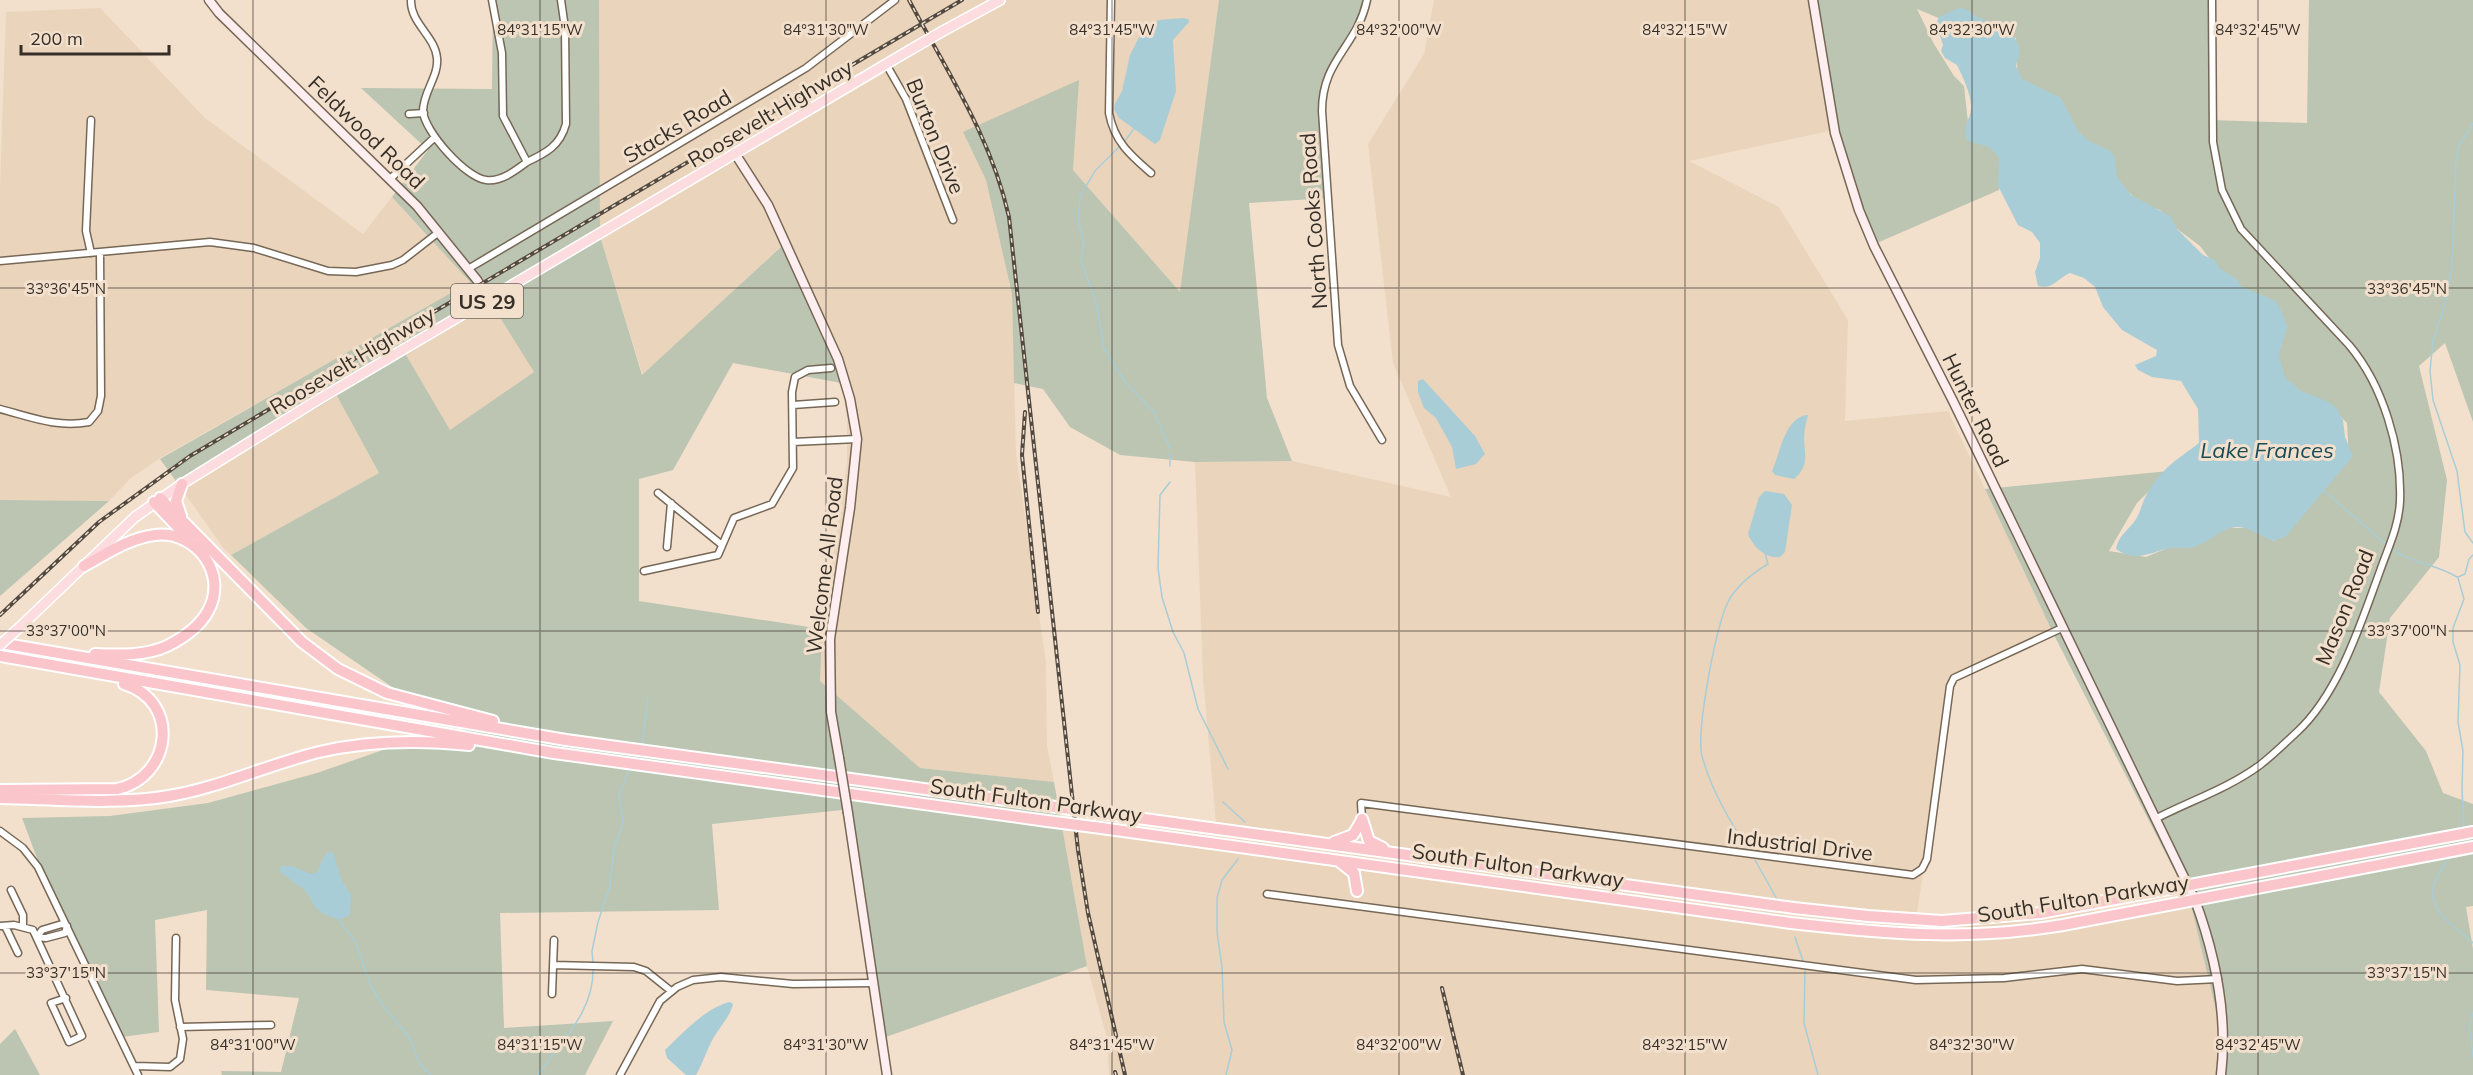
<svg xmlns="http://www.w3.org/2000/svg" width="2473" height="1075" font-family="Mulish,sans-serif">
<rect width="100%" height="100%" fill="#f2e0cd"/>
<path fill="#ead4bb" d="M599,0H1219L1181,293L1073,170L963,132L986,180L1012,294L1016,453L1046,663L1047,746L1054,782L920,768L819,681L822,629L847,463V417L840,379L818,314L781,246L643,376L600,236Z
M1434,0H1811L1834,130L1689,161L1779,207L1848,320L1845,421L1948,411L2053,633L1954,682L1914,930L2190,901L2223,1040L2219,1075H1109L1107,1038L1087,966L1060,816L1217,835L1203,677L1195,462L1292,461L1451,497L1393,363L1368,144L1424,54Z
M100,8L205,118L363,234L392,197L470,282L160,458L131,478L109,501L0,500V187L6,12Z
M491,302L534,372L450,431L405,355Z
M337,396L379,473L231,555L222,546L181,488Z"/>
<path fill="#bbc5b1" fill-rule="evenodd" d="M493,0H599L600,236L642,375L782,246L818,314L840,379L841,383L733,363L673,470L639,479V601L822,629L820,681L920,768L1054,782L1087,966L883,1038L842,810L712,824L719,910L500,913L504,1028L613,1021L585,1075H222L221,1071L281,1072L299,998L206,990L207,910L155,920L159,1032L122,1037L46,882L22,818L110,816L208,803L317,773L403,743L475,736L398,691L306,628L231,555L379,473L337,396L181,488L160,459L470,282L392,197L428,150L361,88L492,89ZM491,303L534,372L450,430L406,355Z
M1219,0H1365L1362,16L1321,93L1328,198L1249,203L1267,398L1292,461L1195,462L1120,455L1070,427L1043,389L1014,383L1012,294L986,180L963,132L1079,80L1073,170L1180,292Z
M1811,0H2209L2210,120L2307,123L2309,0H2473V422L2445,343L2419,366L2447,480L2439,557L2390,618L2379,692L2426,751L2443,793L2473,804V906L2466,907L2473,949V1075H2219L2223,1040L2190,901L2053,633L1985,489L2169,471L2137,503L2109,551L2146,557L2175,545L2192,547L2213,528H2247L2274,541L2349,459L2347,423L2328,404L2292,390L2276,368L2245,295L2219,271L2200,246L2176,228L2160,210L2140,203L2018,85L2016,38L1965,29L1917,9L1934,44L1954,76L1964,86L1969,132L2003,156L1999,190L1870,246L1834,130Z
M0,500L109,501L0,596Z
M15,1029L40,1075H0V1044Z"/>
<path fill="#a9cdd6" d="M1959,8C1970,8 1972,15 1980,18C1999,26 2015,28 2020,51L2016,66L2022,79L2061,98L2078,131L2089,141L2109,150L2114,156L2117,177L2131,195L2170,216L2177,229L2203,255L2216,261L2219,268L2238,280L2241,286L2275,301L2280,307L2287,327L2279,355L2285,377L2301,391L2329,402L2337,409L2343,420L2345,437L2353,456L2286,536L2275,541C2262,538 2250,526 2236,527C2219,529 2208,544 2193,547C2186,549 2177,547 2170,548C2151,552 2136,563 2116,549C2118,537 2126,532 2134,522C2141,513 2142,501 2148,492C2163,467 2178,459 2199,443L2198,409L2181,381L2152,377L2138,370L2135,365L2156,356L2157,350L2122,330L2103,307L2095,287L2084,278L2070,273C2058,278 2053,290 2038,286L2035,272L2040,258V243L2032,232L2018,225L1998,186L1999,157L1989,147L1968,141C1960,126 1972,120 1971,105C1970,92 1963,77 1957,65L1945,58L1941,51L1943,45L1936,24L1939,17Z
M1183,18L1188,19L1189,22L1173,40L1176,91L1160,140L1155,144L1119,118L1114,109L1115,104L1122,91L1130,55L1143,29L1159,20Z
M1423,379L1475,436L1485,454L1476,464L1456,469L1452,447L1436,418L1424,408L1418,392V381Z
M1808,415C1806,423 1804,431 1804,439C1805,455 1809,467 1794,479L1775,475L1772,471C1780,454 1785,416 1808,415Z
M1765,491L1784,494L1792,505L1785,552L1780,557C1766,559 1753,547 1748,534L1759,497Z
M333,852L341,879L351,895L350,915L339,920L322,913L315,907L306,891L280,872L281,866H292L311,874L317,872L326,853Z
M730,1002L733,1004C730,1017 721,1025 714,1037C707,1049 703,1063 696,1075H686L667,1058L665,1050C683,1033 705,1008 730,1002Z"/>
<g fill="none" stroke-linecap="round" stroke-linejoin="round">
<path stroke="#a9cdd6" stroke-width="1.5" d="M2473,123L2459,146L2456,160L2452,266L2445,303L2433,341L2430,371L2433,400L2457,471L2465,532L2473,543
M1124,142L1134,129
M1120,146L1095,171L1080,196L1078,218L1084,247L1081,261L1096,302L1104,348L1125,382L1154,412L1170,448
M1170,453V466
M1170,482L1160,495L1158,568L1162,597L1173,632L1184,653L1198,709L1228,769
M2323,490L2387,545
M2391,548C2410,563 2436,564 2457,577
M2458,577L2465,574L2469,559L2473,555
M2458,578L2464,599L2453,628V642L2460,665L2458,722L2463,751L2462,789L2464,829
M642,745L648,698
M1223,802L1245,822
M1749,851C1730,821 1711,790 1702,756C1696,732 1716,624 1728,602C1736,586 1753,573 1768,564L1765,553
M2450,857C2430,884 2423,900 2452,925C2459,932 2467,936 2473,943
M1755,860L1778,901
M339,920L356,943L370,984L381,1003L409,1037L420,1064L430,1075
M1795,937L1803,961
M593,963L592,951L598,922L610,886L614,848L623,824L619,795L630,768
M1805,970L1804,1023L1818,1075
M2473,1013L2469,1027L2473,1057
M538,1075C561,1041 595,1011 593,967
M1226,1075L1232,1050L1224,1022L1222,967L1217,932V898L1222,880L1238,859"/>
<g stroke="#766756" stroke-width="9">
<path id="street" d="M411,0C410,23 435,36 437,58C439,76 423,92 423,111C424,131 466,178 486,180C501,182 515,171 527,162
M492,0L502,53L503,116L527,162C546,153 560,146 566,124L565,28L561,0
M1111,0L1109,113C1114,141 1130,155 1151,173
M1367,0C1357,47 1322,59 1322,111L1338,345L1350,386L1382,440
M886,64L906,99L953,220
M409,114L424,113
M91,120L86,231L91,253
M390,179L435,137
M0,261L210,242L254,248L328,271L356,272L392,265L403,260L439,232
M468,269L806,68L895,0
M793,405L835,402
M0,409C31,417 57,428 89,422L98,411L101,396L100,253
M793,442L857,439
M658,493L722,545
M667,547L671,503
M644,571L718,555L734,518L772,504L793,468L792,392L795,377L808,370L831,368
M1362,819L1361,803L1913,875L1922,869L1927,859L1950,686L1954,678L2062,628
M2155,819C2190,801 2229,788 2260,765C2273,755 2285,743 2297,732C2339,693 2361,623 2380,571C2388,548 2399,526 2400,501C2402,449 2383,385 2349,345L2241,229L2222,190L2213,142L2212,0
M0,831L23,848L38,867L138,1075
M11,890L23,915V927
M1267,894L1916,980L2004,978L2082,969L2177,981L2218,979
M62,924L67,926L65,933L46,938L37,937L42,930Z
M0,926L14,925L33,930L82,1036L69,1042L51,1003L66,998
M5,926L18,953
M553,965L634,967L646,971L671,991
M552,994L554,940
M180,1027L271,1025
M135,1066L170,1067L180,1059L183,1039L175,1000L176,938
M620,1075L660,1001L677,987L693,980L721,977L793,984L873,983"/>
</g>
<g stroke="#766756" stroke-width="11">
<path id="secondary" d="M209,0L219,13L417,206L477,280L489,301
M1813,0L1835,133L1859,210L1874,246L1953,401L2195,900C2216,957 2228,1015 2221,1075
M736,155L768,205L838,359L850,399L857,439L850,508L830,639L831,712L839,758
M848,813L887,1075"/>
</g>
<g stroke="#fff" stroke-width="12">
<path id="primary" d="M943,31L1000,0
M20,627L135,517L182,484L316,401L910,50"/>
</g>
<g stroke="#fff" stroke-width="14">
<path id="highway" d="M160,498L302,642L338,669L387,693L493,721
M154,502L189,539
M181,516L176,501L182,484
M84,566C106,554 129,538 155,535C195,530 229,573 208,611C200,626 183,638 167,646C146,656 118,655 95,654
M0,643L566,740L1056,807
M0,656L554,753L1047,821
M0,790L117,789C172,777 181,701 124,684
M0,798C53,799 118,805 169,796C218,788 270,764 319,752C367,741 420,740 469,745
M1101,813L1794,908L1868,916L1942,921L2040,913L2473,832
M1362,819L1369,841L1383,848
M1101,828L1791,923C1888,934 1967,941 2063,925L2473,847
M1334,842L1353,835L1362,820
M1340,862L1354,873L1357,891"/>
</g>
<use href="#street" stroke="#fff" stroke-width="6"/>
<use href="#secondary" stroke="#feeef0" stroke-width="8"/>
<use href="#primary" stroke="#fddce0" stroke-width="9"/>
<use href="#highway" stroke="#fbc5cc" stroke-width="10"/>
<g stroke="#524a41" stroke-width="4">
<path id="rail" d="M909,0C947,72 991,136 1009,217L1078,850L1088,913L1125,1075
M1025,412L1022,455L1038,612
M0,615L99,522L190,456L962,0
M1442,988L1463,1075
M1115,1072L1116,1075"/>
</g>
<use href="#rail" stroke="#f2e0cd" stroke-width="1.5" stroke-dasharray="4.5" stroke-linecap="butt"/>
<g stroke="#766756" stroke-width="11" stroke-linecap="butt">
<path id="secondary-bridge" d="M839,758L848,813"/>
</g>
<g stroke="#fff" stroke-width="12" stroke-linecap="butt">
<path id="primary-bridge" d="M910,50L943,31
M0,645L20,627"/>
</g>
<g stroke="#fff" stroke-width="14" stroke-linecap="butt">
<path id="highway-bridge" d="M1056,807L1101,813
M1047,821L1101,828"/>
</g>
<use href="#secondary-bridge" stroke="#feeef0" stroke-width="8"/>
<use href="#primary-bridge" stroke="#fddce0" stroke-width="9"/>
<use href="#highway-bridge" stroke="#fbc5cc" stroke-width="10"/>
</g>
<path fill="none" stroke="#362f28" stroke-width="1.5" stroke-opacity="0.45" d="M253,0V1075M540,0V1075M826,0V1075M1112,0V1075M1399,0V1075M1685,0V1075M1972,0V1075M2258,0V1075M0,288H2473M0,631H2473M0,973H2473"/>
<g text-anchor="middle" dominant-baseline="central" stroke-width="6" stroke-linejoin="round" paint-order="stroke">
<rect fill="#f2e0cd" stroke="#6e645a" stroke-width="1.5" x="451" y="284" width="72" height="34" rx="4.5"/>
<g font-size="20" font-weight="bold" fill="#362f28">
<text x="487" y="301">US 29</text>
</g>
<g font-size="21" fill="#362f28" stroke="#f2e0cd">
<text transform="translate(770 113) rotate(-31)">Roosevelt Highway</text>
<text transform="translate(677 126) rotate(-31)">Stacks Road</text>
<text transform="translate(367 132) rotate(44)">Feldwood Road</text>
<text transform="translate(936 136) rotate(68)">Burton Drive</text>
<text transform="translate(1313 221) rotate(-94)">North Cooks Road</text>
<text transform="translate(352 360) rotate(-31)">Roosevelt Highway</text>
<text transform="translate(1976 410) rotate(64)">Hunter Road</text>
<text transform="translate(824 565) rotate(-83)">Welcome All Road</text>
<text transform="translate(2344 607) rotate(-68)">Mason Road</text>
<text transform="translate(1036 800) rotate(8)">South Fulton Parkway</text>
<text transform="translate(1800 844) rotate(7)">Industrial Drive</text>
<text transform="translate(1518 865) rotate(8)">South Fulton Parkway</text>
<text transform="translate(2083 898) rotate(-9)">South Fulton Parkway</text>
</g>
<g font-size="22" font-style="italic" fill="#194c57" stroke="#f2e0cd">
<text x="2267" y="450">Lake Frances</text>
</g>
</g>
<g font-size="15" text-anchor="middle" fill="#362f28" stroke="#f2e0cd" stroke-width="6" stroke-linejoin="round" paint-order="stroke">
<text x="540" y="35">84°31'15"W</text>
<text x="826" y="35">84°31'30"W</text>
<text x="1112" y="35">84°31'45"W</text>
<text x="1399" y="35">84°32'00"W</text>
<text x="1685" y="35">84°32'15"W</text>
<text x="1972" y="35">84°32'30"W</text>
<text x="2258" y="35">84°32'45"W</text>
<text x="2407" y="294">33°36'45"N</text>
<text x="66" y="294">33°36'45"N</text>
<text x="2407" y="636">33°37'00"N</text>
<text x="66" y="636">33°37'00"N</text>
<text x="2407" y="978">33°37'15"N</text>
<text x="66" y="978">33°37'15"N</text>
<text x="253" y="1050">84°31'00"W</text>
<text x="540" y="1050">84°31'15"W</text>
<text x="826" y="1050">84°31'30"W</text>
<text x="1112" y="1050">84°31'45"W</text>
<text x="1399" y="1050">84°32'00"W</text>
<text x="1685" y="1050">84°32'15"W</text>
<text x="1972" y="1050">84°32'30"W</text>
<text x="2258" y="1050">84°32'45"W</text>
</g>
<path d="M21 45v9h148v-9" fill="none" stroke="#362f28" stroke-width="3"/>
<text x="30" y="45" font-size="18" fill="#362f28" stroke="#f2e0cd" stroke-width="4.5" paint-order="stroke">200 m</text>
</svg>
